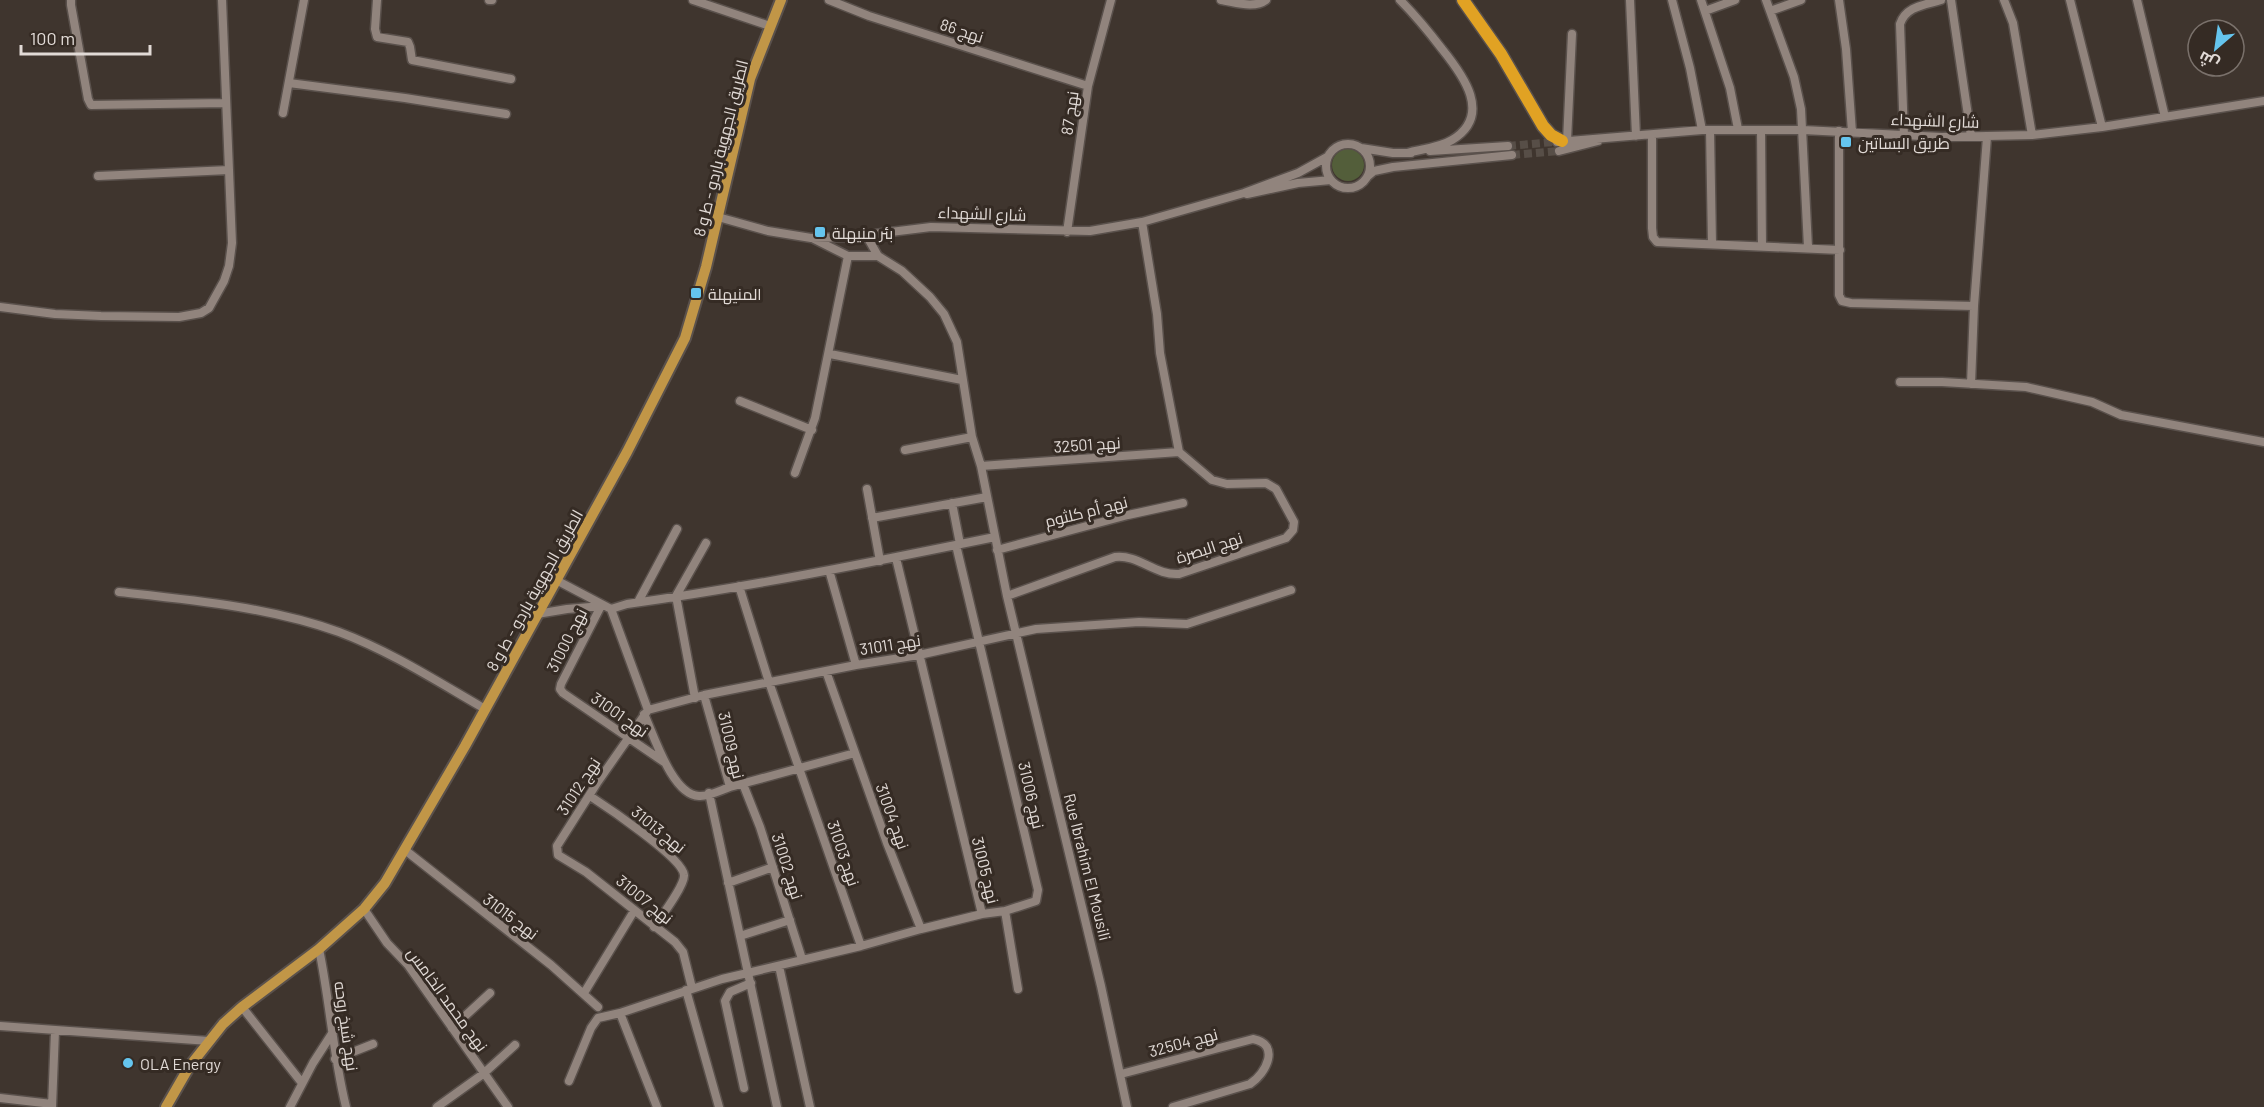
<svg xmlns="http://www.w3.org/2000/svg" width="2264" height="1107" font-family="Barlow,Cairo,sans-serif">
<rect width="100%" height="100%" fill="#3f352e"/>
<path fill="#535e3a" d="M1332 165a16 16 0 1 1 32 0a16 16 0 1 1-32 0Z"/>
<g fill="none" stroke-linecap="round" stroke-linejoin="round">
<path stroke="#574e47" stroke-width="8" stroke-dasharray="8 4" stroke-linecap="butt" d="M1508,146L1554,142
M1512,155L1559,151"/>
<g stroke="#5a514c" stroke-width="11">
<path id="minor" d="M71,0V5L88,99L91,105L226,103
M377,0L375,29L377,37L408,42L410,47L412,60L511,79
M489,0H492
M693,0L770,26
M829,0L869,16L1088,86
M1221,0C1235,2 1254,9 1266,0
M1400,0C1415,15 1429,32 1442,49C1463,75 1493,115 1452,140C1439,148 1421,149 1407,153
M1630,0L1636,136
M1672,0L1690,68L1702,130
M1701,0L1730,88L1738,129
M1766,0L1794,77L1801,109L1808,247
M1839,0L1846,49L1852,132
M1951,0L1971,136
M2004,0L2013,23L2032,135
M2070,0L2102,127
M2137,0L2165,117
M1705,11L1735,0
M1770,11L1801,0
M289,83L405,98L506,114
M283,113L304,0
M1710,130L1712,244
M1761,130L1762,246
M1839,131V295L1842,301L1851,303L1974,306
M1652,135V228L1653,237L1657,242L1840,250
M1904,136L1900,24C1906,6 1925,5 1941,0
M1567,141L1572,34
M1557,142L1702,130H1803L1942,137L2032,135L2102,127L2264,101
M1326 166a22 22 0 1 1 44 0a22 22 0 1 1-44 0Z
M1361,148L1393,153H1411
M1430,151L1508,146
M1559,151L1598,141
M98,176L229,170
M1368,176L1374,171L1393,167L1512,155
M1247,194L1298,183L1331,180
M718,217L768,231L811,238L850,237L931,227L1090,231L1142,222L1244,193L1298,173L1327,157
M1067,232L1088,86L1111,0
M869,234V240L878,256L902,271L930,297L944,314L957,342L972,437L981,466L1007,596L1101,986L1127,1107
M814,239L848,256H878
M0,307L55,314L101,316L179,317L201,313L209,308L224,281L229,266L232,243L222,0
M830,354L962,380
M1900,382H1942L2026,387L2092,402L2121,415L2264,442
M1971,384L1974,306L1987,137
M740,401L812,430
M905,450L972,437
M981,466L1179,452
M795,473L815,418L848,256
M867,489L880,561
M952,503L960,544
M872,518L987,497
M997,550L1128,515L1183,503
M896,558L982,914
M829,570L856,665
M556,580L611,609L648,710
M739,586L769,682L861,946
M119,592C193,600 269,607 339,632C390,651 438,682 485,709
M1007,596L1115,557C1138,554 1156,576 1179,574L1286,538L1293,530L1294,522L1276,489L1266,483L1227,484L1212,480L1179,452L1160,353L1157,314L1142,222
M638,602L677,529
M601,606L561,684L560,689L563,693L664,762
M611,609L627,604C750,587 873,562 995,537
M537,614L567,609L602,606
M826,671L887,843L921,929
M695,698L676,596L706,543
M644,714C654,735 672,795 699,796C708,797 721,790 730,787L704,695
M743,784L760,827L802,959
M730,787L855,753
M709,793L777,1107
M590,796C607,807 683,858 684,875C685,885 661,917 654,927
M405,850L551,965L598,1007
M728,883L773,867
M364,909L387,943L408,965L508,1107
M1005,911L1018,989
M740,936L790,920
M319,949C330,1002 333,1055 346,1107
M779,966L810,1107
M692,988L683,952L675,942L586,872L558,855L557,846L597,783L648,710L704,695L856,665L919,655L1036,629L1139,622L1187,624L1291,590
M686,990L719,1107
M584,993L634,911
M242,1007L302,1083
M620,1013L657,1107
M0,1026L209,1041
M452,1028L490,993
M335,1059L373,1044
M1121,1074L1253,1039C1281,1044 1266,1074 1250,1084L1173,1107
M569,1081L591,1028L598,1018L620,1013L722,979L861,946L921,929L982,914L1005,911L1036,901L1038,890L956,545
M744,1088L725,1001L730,992L751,983
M0,1098L52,1104
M52,1107L55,1031
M290,1107L313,1063L333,1032
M437,1107L483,1074L515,1045"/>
</g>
<g stroke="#5a514c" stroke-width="14">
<path id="major" d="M166,1107L189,1067L223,1024L242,1007L319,949L364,909L385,883L465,746L627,452L685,338L706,267L750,79L781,0"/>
</g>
<g stroke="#5a514c" stroke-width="15">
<path id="highway" d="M1463,0L1501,54L1543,126L1551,135L1562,141"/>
</g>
<use href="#minor" stroke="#91847d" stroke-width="8"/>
<use href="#major" stroke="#c19647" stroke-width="10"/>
<use href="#highway" stroke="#e1a223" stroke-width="12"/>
</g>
<g fill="#65c5ee" stroke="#352b24" stroke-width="2">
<rect x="1840" y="136" width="12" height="12" rx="3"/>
<rect x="814" y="226" width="12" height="12" rx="3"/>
<rect x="690" y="287" width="12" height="12" rx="3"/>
<circle cx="128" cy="1063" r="6"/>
</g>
<g text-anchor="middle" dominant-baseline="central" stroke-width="6" stroke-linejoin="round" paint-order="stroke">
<g font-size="16" fill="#e1dad6" stroke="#352b24">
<text transform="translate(962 30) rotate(18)">نهج 86</text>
<text transform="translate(1069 113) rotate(-82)">نهج 87</text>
<text transform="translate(1935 120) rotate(2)">شارع الشهداء</text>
<text transform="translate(720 148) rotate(-76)">الطريق الجهوية باردو - ط و 8</text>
<text transform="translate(982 213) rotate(2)">شارع الشهداء</text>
<text transform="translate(1087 444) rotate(-4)">نهج 32501</text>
<text transform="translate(1086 511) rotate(-14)">نهج أم كلثوم</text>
<text transform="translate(1209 547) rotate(-18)">نهج البصرة</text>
<text transform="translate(534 590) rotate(-61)">الطريق الجهوية باردو - ط و 8</text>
<text transform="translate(566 640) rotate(-63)">نهج 31000</text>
<text transform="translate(890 644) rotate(-9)">نهج 31011</text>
<text transform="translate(620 714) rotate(35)">نهج 31001</text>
<text transform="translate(732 745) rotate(77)">نهج 31009</text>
<text transform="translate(578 786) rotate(-57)">نهج 31012</text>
<text transform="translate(1032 795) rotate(77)">نهج 31006</text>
<text transform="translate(893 816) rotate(70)">نهج 31004</text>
<text transform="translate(659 829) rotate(39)">نهج 31013</text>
<text transform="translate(844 853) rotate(71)">نهج 31003</text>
<text transform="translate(788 866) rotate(72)">نهج 31002</text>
<text transform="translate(1088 867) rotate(76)">Rue Ibrahim El Mousili</text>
<text transform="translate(986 870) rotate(76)">نهج 31005</text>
<text transform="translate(645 899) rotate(39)">نهج 31007</text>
<text transform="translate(511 916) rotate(37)">نهج 31015</text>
<text transform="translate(448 999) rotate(54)">نهج محمد الخامس</text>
<text transform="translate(347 1026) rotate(82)">نهج شيخ روحه</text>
<text transform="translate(1183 1042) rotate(-15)">نهج 32504</text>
</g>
<g font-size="16" fill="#e1dad6" stroke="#352b24" text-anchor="start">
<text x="1858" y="142">طريق البساتين</text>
<text x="832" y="232">بئر منيهلة</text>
<text x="708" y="293">المنيهلة</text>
<text x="140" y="1063">OLA Energy</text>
</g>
</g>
<g transform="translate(2216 48) rotate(209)"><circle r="28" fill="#352b24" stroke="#7a716b" stroke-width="1.5"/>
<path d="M0-4.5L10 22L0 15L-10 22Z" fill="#65c5ee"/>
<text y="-9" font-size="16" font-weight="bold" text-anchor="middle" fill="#e1dad6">ش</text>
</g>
<path d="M21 45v9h129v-9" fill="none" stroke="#e1dad6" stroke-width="3"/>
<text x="30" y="45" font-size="18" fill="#e1dad6" stroke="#352b24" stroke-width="4.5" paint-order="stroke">100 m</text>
</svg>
